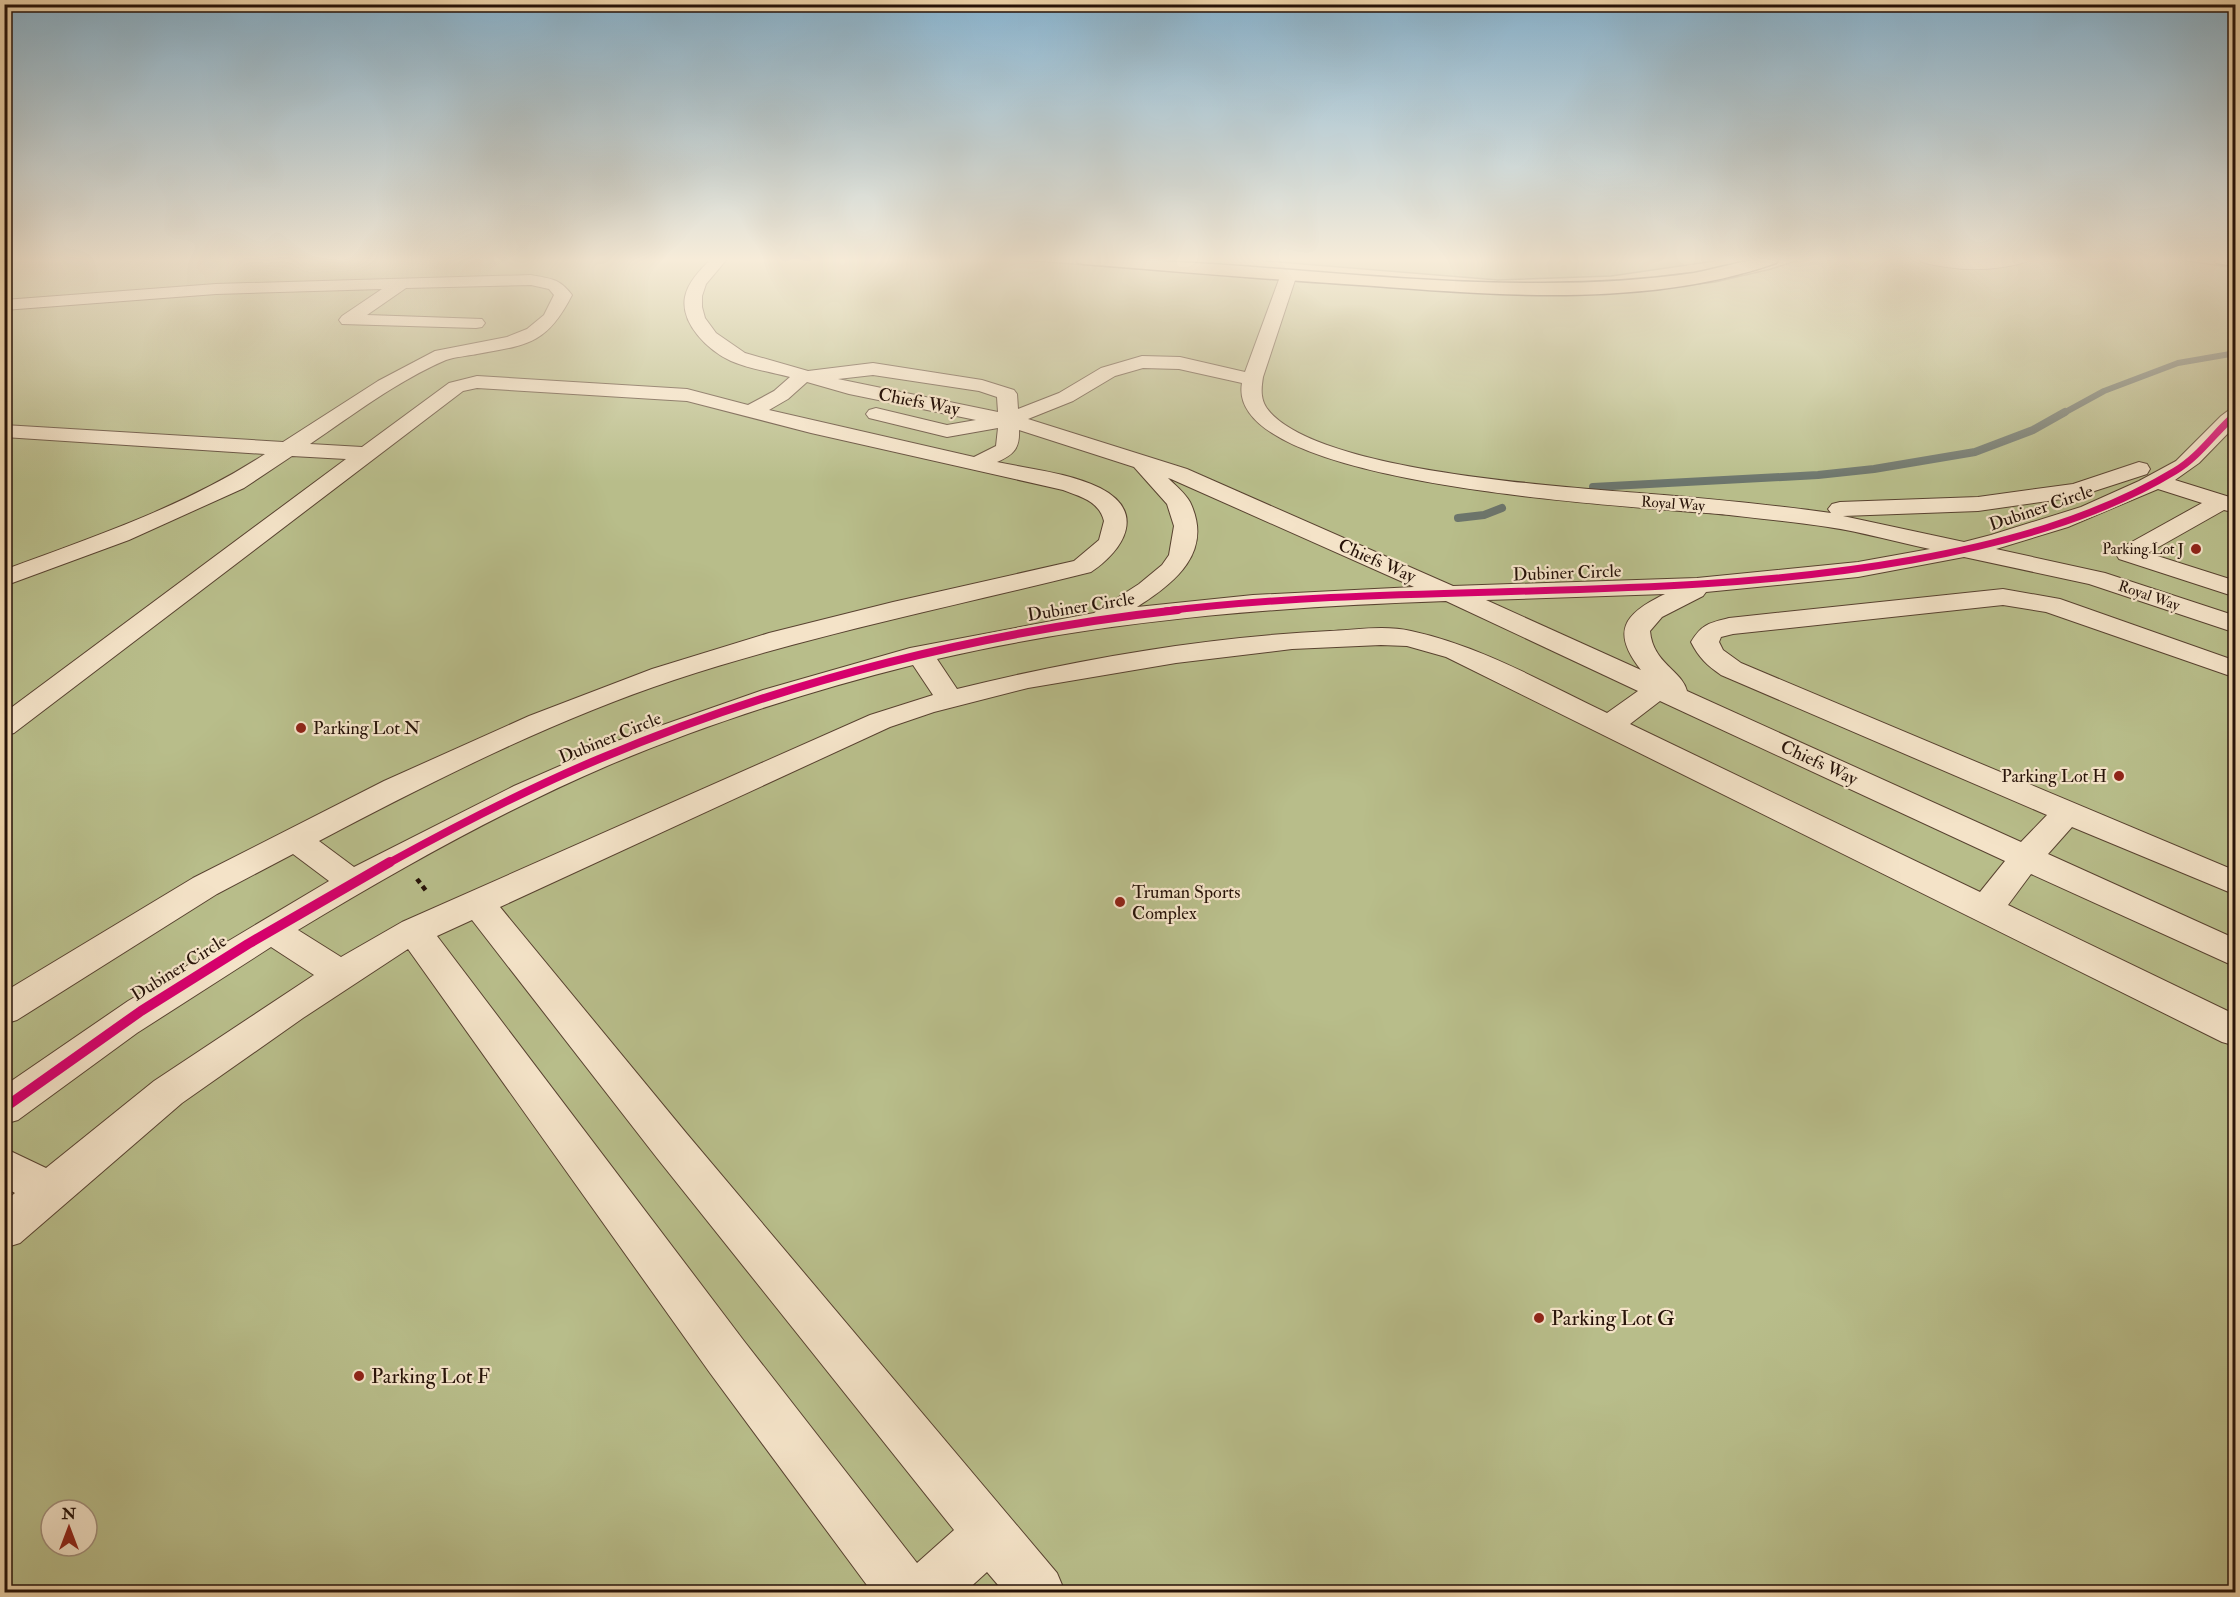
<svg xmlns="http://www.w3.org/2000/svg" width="2240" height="1597" font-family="'IM FELL Double Pica',serif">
<rect width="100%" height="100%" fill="#eed4aa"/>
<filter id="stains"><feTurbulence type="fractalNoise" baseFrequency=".00333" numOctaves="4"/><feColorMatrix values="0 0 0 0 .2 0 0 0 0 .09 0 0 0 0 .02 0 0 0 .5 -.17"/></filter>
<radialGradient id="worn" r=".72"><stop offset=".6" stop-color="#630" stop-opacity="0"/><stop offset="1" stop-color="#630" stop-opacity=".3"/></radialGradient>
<path fill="#b8bd8a" stroke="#6f6849" stroke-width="1.5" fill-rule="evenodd" d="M4,259H1007L1397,288L1501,294L1636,291L1715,282L1771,269L1802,259H2173L2235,268V1592H5ZM51,1510H87V1546H51Z
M1241,259H1728L1611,276L1498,280Z"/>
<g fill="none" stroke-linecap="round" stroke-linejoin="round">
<path stroke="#6c756c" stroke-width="6" d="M2062,414L2104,391L2178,363L2236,353"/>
<path stroke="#6c756c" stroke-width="8" d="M1593,487L1818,475L1874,469L1975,452L2033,430L2065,412
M1458,518L1484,515L1502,508"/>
<g stroke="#584230" stroke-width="2">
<path id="minor" d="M711,259H727L706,284L702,296V307L705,318L716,333L745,353L808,371L873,363L982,380L1014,390L1017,394L1018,409L1059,393L1101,368L1142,356L1180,357L1245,372L1281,274L1283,271H1295L1297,274L1263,377C1261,389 1260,401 1269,411C1323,474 1579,488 1664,495C1720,500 1776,505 1831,513L1828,509L1832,504L1840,502L1978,497L2073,484L2139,462L2147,464L2150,469L2147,474L2076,497L1978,511L1843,516L1964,542L1991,535L2081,507L2139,481L2176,461L2221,416L2229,410L2236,408V425L2199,463L2175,480L2236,499V513L2224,510L2148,553L2236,581V597L2119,559L2116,554L2119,549L2202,503L2158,489L2068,527L1996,549L2105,573L2236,616V633L2089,584L1964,557L1858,577L1706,592L1703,596L1662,617L1650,631C1653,664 1682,670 1687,691L2021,842L2047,815L1721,675C1707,665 1699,658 1691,642C1702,624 1709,623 1729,618L2003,589L2060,599L2236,661V678L2046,612L2003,605L1733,634L1721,637L1719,642L1723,650L1741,663L2236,871V895L2072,827L2048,854L2236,939V967L2031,874L2008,905L2236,1015V1046L2222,1042L1446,657L1407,646L1381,645L1292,649L1176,663L1028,688L934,712L890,727L500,907L687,1134L1057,1573L1065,1592H1004L987,1572L965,1592H872L710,1373L408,949L303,1018L182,1103L20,1243L4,1248V1202L15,1193L4,1187V1148L46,1168L154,1081L314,975L271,947L137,1033L18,1120L4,1124V1086L128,1001L329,881L293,854L217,894L17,1020L4,1024V992L193,878L384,781L529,716L652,669L769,633L893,602L1074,561L1099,540L1104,521C1099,501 1081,497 1063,490L811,433L687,401L477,388L463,391L14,733L4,736V713L346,459L292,456L244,488L129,540L4,586V570C93,537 186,506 265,454L4,437V425L283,442L378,381L435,351L507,337L527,329L544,315L554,295L549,289L531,285L406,288L367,315L482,319L485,323L482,327L476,328L342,324L339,320L342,316L382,289L216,294L4,310V300L216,284L531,275C551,279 559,278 572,295C547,344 528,345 477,354C467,356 455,357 446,360C397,381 353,415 310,444L362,447L449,383L477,376L687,389L748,405L774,391L790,377C771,372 749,369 731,361C709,351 680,324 685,297C688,282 700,270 711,259ZM1143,368L1179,369L1242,383C1223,490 1658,507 1729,515C1762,519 1795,522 1828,527C1862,532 1896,542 1930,549L1858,562L1697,578L1453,586L1187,469L1028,419L1073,401L1115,376ZM873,375L979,391L997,397L998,412L838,379ZM807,382L849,394L976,420L947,425L876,408L869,410L866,414L869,418L947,437L998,428L996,446L974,457L769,410L788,399ZM1019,430L1134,467L1167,504L1174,526L1169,555L1162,565L1139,584L1094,613L910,648L763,690L617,741L514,786L354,867L319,841C433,781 551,721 674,680C811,635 951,607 1091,572C1124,550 1147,512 1100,488C1070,473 1030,469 997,462C1013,455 1020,449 1019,430ZM1168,478L1171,479L1414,587L1253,595L1137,607C1175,583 1214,552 1190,502C1185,493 1175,485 1168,478ZM1665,594C1623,614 1611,632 1641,670L1486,600ZM1446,601L1638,691L1607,713C1544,683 1481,646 1411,631C1385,625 1356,630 1330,631C1205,637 1078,659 957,689L937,659C1105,620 1274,607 1446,601ZM913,665L933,695L870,715L402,922L341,957L298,930C397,870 500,812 607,766C706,724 810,691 913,665ZM1660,701L2005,861L1980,892L1630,724ZM472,920L657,1158L954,1530L917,1563L744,1341L437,936Z
M1919,259H2028L2026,262C1991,272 1956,271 1921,262Z"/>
</g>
<g stroke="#261208" stroke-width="3">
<path id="major" d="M1076,259C1232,259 1387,284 1544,283C1594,283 1644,280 1694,273C1722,268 1750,257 1778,259L1776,263C1652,307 1504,296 1374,286C1278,280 1181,272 1084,264L1078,263Z"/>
</g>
<g stroke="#261208" stroke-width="3">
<path id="highway" d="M2214,259H2236V266L2216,263Z"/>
</g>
<path stroke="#261208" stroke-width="4.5" stroke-dasharray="5 4" stroke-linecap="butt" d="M417,879L427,892"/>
<use href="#minor" fill="#f4e3c8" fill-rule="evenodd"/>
<use href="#major" fill="#eed4aa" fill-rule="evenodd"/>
<use href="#highway" fill="#eed4aa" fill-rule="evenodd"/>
<g stroke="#f4e3c8" stroke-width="10">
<path id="cycleway-far2" d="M1166,611C1414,581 1665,604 1912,560C2001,544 2096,519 2175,471C2199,457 2215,432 2236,414"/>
</g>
<g stroke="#f4e3c8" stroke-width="12">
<path id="cycleway-far1" d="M387,864C456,826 527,789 599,759C783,682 980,632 1178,610"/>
</g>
<g stroke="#f4e3c8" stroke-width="14">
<path id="cycleway" d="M4,1108L141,1011L248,944L390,862"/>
</g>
<use href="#cycleway-far2" stroke="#d6006c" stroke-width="7"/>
<use href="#cycleway-far1" stroke="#d6006c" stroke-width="8"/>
<use href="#cycleway" stroke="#d6006c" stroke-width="10"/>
</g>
<linearGradient id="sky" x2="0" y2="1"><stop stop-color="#89b5d1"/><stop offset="0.54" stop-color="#f7ecd9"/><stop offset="1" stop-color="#f7ecd9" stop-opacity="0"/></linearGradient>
<rect width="2240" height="482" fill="url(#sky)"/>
<g fill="#8f2418" stroke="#f4e3c8" stroke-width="2">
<circle cx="2196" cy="549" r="6"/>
<circle cx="301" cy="728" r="6"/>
<circle cx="2119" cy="776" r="6"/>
<circle cx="1120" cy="902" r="6"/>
<circle cx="1539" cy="1318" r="6"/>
<circle cx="359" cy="1376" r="6"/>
</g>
<g text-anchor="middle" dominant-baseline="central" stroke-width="4.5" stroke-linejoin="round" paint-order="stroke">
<g font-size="15" fill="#261208" stroke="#f4e3c8">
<text transform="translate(1673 504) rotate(4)">Royal Way</text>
<text transform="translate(2149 596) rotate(19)">Royal Way</text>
</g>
<g font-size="15" fill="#261208" stroke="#f4e3c8" text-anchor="end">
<text x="2184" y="549">Parking Lot J</text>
</g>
<g font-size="18" fill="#261208" stroke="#f4e3c8">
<text transform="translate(919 402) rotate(11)">Chiefs Way</text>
<text transform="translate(2041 508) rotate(-19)">Dubiner Circle</text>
<text transform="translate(1377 561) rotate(24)">Chiefs Way</text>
<text transform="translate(1567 573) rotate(-2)">Dubiner Circle</text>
<text transform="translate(1081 607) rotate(-9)">Dubiner Circle</text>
<text transform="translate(610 738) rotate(-22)">Dubiner Circle</text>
<text transform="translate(1819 763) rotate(25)">Chiefs Way</text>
<text transform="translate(179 968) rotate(-32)">Dubiner Circle</text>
</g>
<g font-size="18" fill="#261208" stroke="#f4e3c8" text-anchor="start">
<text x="313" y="728">Parking Lot N</text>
<text x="2107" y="776" text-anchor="end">Parking Lot H</text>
<text x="1132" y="892">Truman Sports<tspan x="1132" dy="21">Complex</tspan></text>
</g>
<g font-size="21" fill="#261208" stroke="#f4e3c8" text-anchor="start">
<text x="1551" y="1318">Parking Lot G</text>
<text x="371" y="1376">Parking Lot F</text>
</g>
</g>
<rect width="2240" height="1597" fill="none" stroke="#eed4aa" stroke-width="24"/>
<rect x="6" y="6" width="2228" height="1585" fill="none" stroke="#261208" stroke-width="3"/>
<rect x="12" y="12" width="2216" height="1573" fill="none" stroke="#261208" stroke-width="1.5"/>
<g transform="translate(69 1528)"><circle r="28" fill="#f4e3c8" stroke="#a28f7b" stroke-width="1.5"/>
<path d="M0-4.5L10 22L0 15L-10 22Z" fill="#8f2418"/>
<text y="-9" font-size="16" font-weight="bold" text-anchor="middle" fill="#261208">N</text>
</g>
<rect width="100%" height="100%" filter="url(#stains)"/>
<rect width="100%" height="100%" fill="url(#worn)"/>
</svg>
